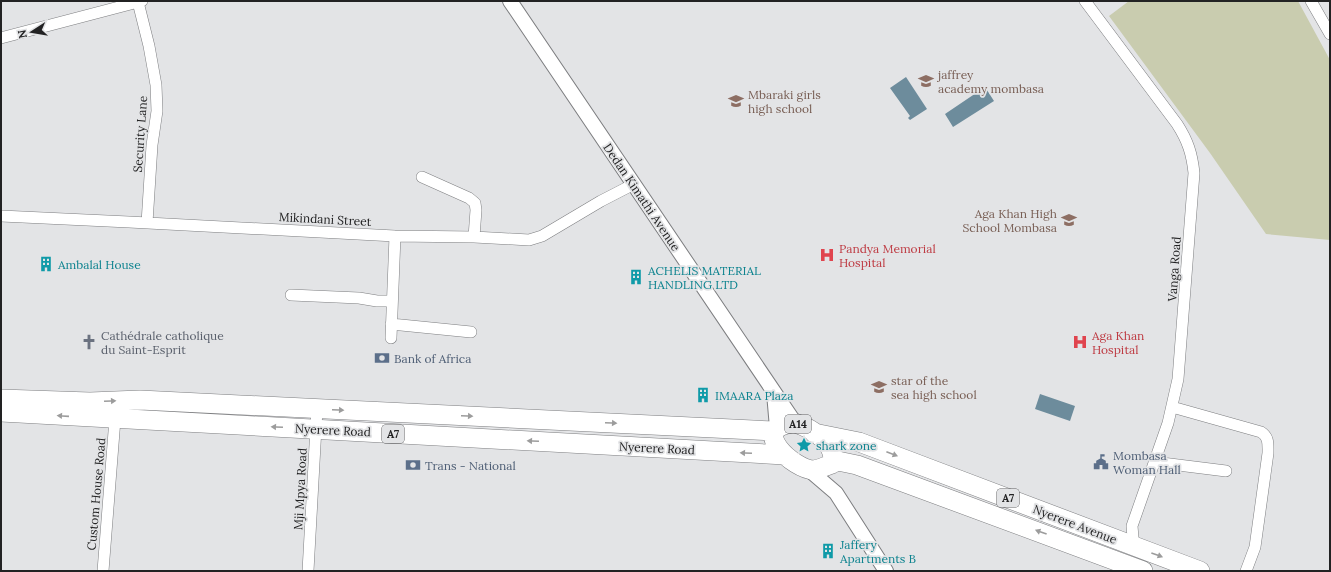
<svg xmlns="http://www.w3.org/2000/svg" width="1331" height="572" font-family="Lora,serif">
<rect width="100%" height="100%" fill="#e3e4e6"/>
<path fill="#c9ccaf" d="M1129,1H1298L1330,60V240L1266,234L1210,153L1109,16Z"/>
<path fill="#6d8c9c" d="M906,77L927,109L910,120L908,118L910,116L890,88Z
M985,87L994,101L953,127L945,114Z
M1040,394L1075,406L1070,421L1035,409Z"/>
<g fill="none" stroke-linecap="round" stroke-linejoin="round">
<g stroke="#7d7e80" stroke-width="12">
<path id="minor" d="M1085,1L1177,124C1188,141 1192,154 1194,173L1178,379L1168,423L1132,526L1134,549
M1311,1L1330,34
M138,2L149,46L156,85L157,111L152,145L147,223
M1,38L142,1
M422,177L469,198L475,203L476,210L474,237
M1,216L129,222L395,236L474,237L529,240L542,236L601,201L634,184
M291,295L359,298L377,301H392
M391,324L471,332
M391,338L395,236
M1172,407L1261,432C1269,437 1268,444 1268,453L1255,547L1246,571
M1154,462L1226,471
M103,571L115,419
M308,571L317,409"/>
</g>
<g stroke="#7d7e80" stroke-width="16">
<path id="tertiary" d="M510,1L795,423
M774,393L777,428
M808,469L836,493L886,571"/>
</g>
<g stroke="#7d7e80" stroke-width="20">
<path id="trunk" d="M1,399L90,402L140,400L774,431
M1,412L785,455
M795,423C811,428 838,444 832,464C826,466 820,469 814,470C794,470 746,427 795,423Z
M814,433L859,442L1200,571
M833,460L857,465L1143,571"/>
</g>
<use href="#minor" stroke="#fff" stroke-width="11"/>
<use href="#tertiary" stroke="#fff" stroke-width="14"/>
<use href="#trunk" stroke="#fff" stroke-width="19"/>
</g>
<defs><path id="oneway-solid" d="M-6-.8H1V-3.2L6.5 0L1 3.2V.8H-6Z"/></defs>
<g fill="#9c9c9c">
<use href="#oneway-solid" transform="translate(110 401) rotate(-3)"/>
<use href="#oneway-solid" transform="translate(338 410) rotate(3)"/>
<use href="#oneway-solid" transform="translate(63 416) rotate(-176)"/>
<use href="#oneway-solid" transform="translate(467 416) rotate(3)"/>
<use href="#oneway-solid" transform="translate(611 423) rotate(3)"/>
<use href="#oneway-solid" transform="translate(277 427) rotate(-177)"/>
<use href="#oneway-solid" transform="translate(533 441) rotate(-177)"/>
<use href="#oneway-solid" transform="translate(746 453) rotate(-177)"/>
<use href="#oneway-solid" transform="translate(892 454) rotate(21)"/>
<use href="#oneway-solid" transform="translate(1041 532) rotate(-160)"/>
<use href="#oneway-solid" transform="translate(1157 555) rotate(20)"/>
</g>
<defs>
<g id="school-bare" transform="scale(1.2)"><path d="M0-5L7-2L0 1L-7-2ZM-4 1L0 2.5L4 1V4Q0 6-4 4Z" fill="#8d6e63" stroke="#e3e4e6" stroke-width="2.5" paint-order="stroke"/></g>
<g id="hospital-bare" transform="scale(1.2)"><path d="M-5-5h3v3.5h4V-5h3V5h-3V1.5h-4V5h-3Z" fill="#e0444e" stroke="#e3e4e6" stroke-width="2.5" paint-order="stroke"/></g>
<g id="building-bare" transform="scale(1.2)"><path d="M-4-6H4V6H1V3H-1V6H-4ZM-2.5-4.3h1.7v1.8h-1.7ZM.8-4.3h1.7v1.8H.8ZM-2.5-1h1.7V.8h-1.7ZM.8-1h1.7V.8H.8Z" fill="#0f9aa8" stroke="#e3e4e6" stroke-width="2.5" paint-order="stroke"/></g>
<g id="church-bare" transform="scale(1.2)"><path d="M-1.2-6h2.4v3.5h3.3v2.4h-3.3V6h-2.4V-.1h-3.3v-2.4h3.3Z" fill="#6b7280" stroke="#e3e4e6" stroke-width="2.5" paint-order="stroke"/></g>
<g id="bank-bare" transform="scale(1.2)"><path d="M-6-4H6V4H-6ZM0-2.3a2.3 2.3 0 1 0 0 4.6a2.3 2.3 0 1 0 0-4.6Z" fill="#5c6f8a" stroke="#e3e4e6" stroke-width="2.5" paint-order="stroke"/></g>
<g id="sight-bare" transform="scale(1.2)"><path d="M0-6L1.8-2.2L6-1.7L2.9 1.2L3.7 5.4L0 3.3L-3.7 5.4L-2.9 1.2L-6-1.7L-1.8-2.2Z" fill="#0f9aa8" stroke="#e3e4e6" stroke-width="2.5" paint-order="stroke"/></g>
<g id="civic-bare" transform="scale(1.2)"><path d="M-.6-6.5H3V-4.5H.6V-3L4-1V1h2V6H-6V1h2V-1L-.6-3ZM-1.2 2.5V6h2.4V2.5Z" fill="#5c6f8a" stroke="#e3e4e6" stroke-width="2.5" paint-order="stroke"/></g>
</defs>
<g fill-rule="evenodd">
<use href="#school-bare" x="926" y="81"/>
<use href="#school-bare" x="736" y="101"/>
<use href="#school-bare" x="1069" y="220"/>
<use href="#hospital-bare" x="827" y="255"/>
<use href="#building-bare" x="46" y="264"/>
<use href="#building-bare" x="636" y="277"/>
<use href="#church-bare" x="89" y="342"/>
<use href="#hospital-bare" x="1080" y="342"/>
<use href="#bank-bare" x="382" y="358"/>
<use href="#school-bare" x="879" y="387"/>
<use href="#building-bare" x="703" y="395"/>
<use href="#sight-bare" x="804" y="445"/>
<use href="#civic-bare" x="1101" y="462"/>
<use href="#bank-bare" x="413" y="465"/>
<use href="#building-bare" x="828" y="551"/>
</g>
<g text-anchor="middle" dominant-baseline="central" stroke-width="3.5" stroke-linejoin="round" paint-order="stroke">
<g fill="#e3e4e6" stroke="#5c5c5e" stroke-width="1">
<rect x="785" y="415" width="26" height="18" rx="3"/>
<rect x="382" y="425" width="22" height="18" rx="3"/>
<rect x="997" y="489" width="22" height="18" rx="3"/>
</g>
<g font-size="11" font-weight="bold" fill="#222223">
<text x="798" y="424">A14</text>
<text x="393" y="434">A7</text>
<text x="1008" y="498">A7</text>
</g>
<g font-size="12" fill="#785e54" stroke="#e3e4e6" text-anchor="start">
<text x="938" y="74">jaffrey<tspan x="938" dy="14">academy mombasa</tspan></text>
<text x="748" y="94">Mbaraki girls<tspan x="748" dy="14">high school</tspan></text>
<text x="1057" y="213" text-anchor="end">Aga Khan High<tspan x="1057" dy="14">School Mombasa</tspan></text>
<text x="891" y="380">star of the<tspan x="891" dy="14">sea high school</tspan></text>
</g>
<g font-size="12" fill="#222223" stroke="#e3e4e6">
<text transform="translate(140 134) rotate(-86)">Security Lane</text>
<text transform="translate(642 197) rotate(56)">Dedan Kimathi Avenue</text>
<text transform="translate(325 219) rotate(3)">Mikindani Street</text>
<text transform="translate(1174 269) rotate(-86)">Vanga Road</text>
<text transform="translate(333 430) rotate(3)">Nyerere Road</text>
<text transform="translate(657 448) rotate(3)">Nyerere Road</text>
<text transform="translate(300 489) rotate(-87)">Mji Mpya Road</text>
<text transform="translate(96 494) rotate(-85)">Custom House Road</text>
<text transform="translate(1075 524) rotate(21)">Nyerere Avenue</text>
</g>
<g font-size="12" fill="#be3a42" stroke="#e3e4e6" text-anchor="start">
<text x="839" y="248">Pandya Memorial<tspan x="839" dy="14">Hospital</tspan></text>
<text x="1092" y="335">Aga Khan<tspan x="1092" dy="14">Hospital</tspan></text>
</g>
<g font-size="12" fill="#0d838f" stroke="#e3e4e6" text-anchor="start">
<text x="58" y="264">Ambalal House</text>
<text x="648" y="270">ACHELIS MATERIAL<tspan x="648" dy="14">HANDLING LTD</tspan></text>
<text x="715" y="395">IMAARA Plaza</text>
<text x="816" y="445">shark zone</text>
<text x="840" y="544">Jaffery<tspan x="840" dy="14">Apartments B</tspan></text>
</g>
<g font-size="12" fill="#5b616d" stroke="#e3e4e6" text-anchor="start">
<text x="101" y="335">Cathédrale catholique<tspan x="101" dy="14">du Saint-Esprit</tspan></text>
</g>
<g font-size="12" fill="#4e5e75" stroke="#e3e4e6" text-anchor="start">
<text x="394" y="358">Bank of Africa</text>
<text x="1113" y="455">Mombasa<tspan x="1113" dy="14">Woman Hall</tspan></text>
<text x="425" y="465">Trans - National</text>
</g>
</g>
<rect width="1331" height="572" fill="none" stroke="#222223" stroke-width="4"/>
<g transform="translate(32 32) rotate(258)" stroke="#e3e4e6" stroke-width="3" paint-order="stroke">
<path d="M0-3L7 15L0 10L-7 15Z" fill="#222223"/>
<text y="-6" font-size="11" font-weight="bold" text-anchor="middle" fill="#222223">N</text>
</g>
</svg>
